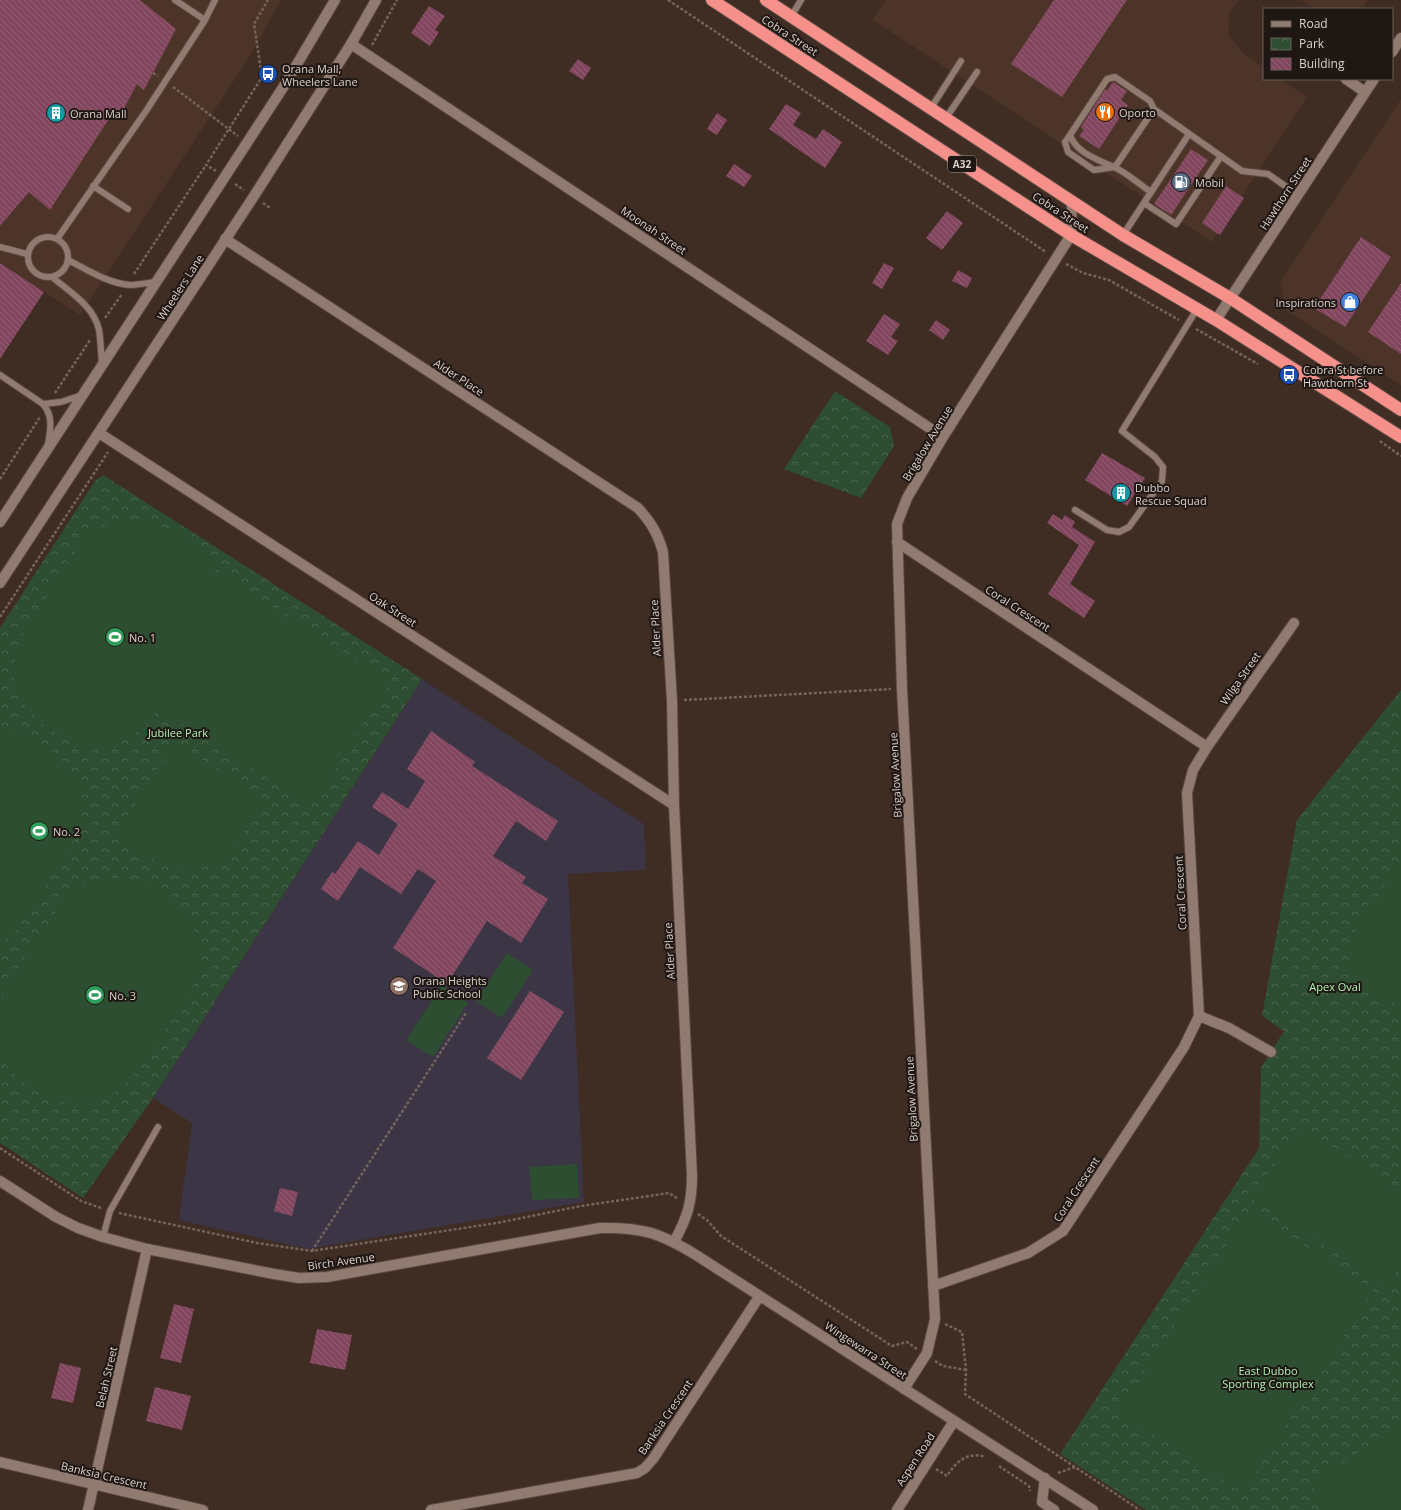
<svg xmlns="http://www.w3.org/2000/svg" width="1401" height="1510" font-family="'Open Sans',sans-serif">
<defs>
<pattern id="park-crowns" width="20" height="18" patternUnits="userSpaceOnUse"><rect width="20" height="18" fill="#2e4e31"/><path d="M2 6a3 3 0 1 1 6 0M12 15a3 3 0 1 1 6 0" fill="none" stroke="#4c664e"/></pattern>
<pattern id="building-back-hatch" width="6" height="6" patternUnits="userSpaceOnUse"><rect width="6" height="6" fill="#82475f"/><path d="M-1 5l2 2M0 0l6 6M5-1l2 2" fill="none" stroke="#936075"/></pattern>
</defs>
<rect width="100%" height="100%" fill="#3f2c23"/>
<path fill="#4d3428" d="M0,0H281L252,53L80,315L0,263Z
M886,0H1239L1230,11L1228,35L1243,53L1264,68V79H1280L1307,97L1212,242L873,20Z
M1302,0H1368L1362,9H1315Z
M1401,99V385L1286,310L1280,282Z"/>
<path fill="#3b3546" d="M422,679L644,824L646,870L568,874L584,1202L308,1249L179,1220L192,1123L153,1098Z"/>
<path fill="url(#park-crowns)" d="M835,391L890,427L894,446L861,498L784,469Z
M103,475L422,679L153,1098L83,1198L0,1143V628L95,481Z
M1401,690V1510H1146L1060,1454L1259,1148L1261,1068L1284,1031L1262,1016L1297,820Z"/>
<path fill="#2e4e31" d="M121,520C160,520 193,534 213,569L390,682L311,806L159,709C146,725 131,741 109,745C66,752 8,710 14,663C17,634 41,607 56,583C69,564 82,537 104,526C109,523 116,522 121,520Z
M0,730C19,730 38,740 52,752C110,799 72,846 40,894C28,911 18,933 0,943Z
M175,742L265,800C255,815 246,832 234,846C196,891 153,862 114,836Z
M1401,861V1008L1349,974L1348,943Z
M102,878C115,878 128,878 141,883C176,895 209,932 198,971C191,996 173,1018 158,1039C141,1065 125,1096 91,1103C70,1108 50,1099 32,1088C23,1083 3,1065 0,1055C0,1050 0,1008 0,1002C3,988 58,906 70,895C80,886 90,882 102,878Z
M507,953L533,970L502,1018L476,1001Z
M442,985L468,1003L433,1057L406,1040Z
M1299,1125L1401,1191V1265L1387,1286L1252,1199Z
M577,1164L579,1198L532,1200L529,1167Z
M1249,1210L1374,1290L1243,1492L1119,1412Z
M1401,1424V1510H1327L1310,1485Z"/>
<path fill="url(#building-back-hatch)" d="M0,0H140L176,29L144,90L137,84L120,116L114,111L50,210L29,192L0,226Z
M1054,0H1127L1062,97L1011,64Z
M429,6L445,16L435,30L439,32L430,46L411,33Z
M578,59L591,68L583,80L569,71Z
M1113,82L1127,91L1121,100L1128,105L1099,149L1079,136L1084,130L1081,127L1105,89L1107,91Z
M786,104L801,113L793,125L816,139L823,129L842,142L825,168L769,129Z
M717,113L727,120L717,135L707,129Z
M1191,149L1208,160L1171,215L1154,204Z
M734,164L752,176L744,187L726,176Z
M1226,186L1244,198L1220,235L1202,223Z
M947,211L963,223L942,250L926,238Z
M1361,237L1391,257L1345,327L1314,308Z
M0,263L44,292L0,359Z
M884,263L894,268L882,289L872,283Z
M958,270L972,278L967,288L952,281Z
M1401,283V354L1368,332Z
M884,314L900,324L891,337L898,341L888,355L866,341Z
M936,320L950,330L943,340L929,330Z
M1102,453L1145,478L1127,506L1085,480Z
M1053,514L1062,520L1065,515L1075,522L1072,527L1095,542L1070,584L1095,601L1084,618L1048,594L1079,545L1047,523Z
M431,731L475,762L472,766L558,821L546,841L516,821L493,856L526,877L522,883L548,899L521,943L487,921L447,984L393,948L436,881L418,869L401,894L360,867L338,901L321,889L332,872L335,874L358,841L379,855L398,824L372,807L382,792L408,809L425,781L407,769Z
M530,991L564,1012L521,1080L487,1058Z
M280,1188L298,1192L292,1216L274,1211Z
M174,1304L194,1309L181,1363L160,1358Z
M317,1329L352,1335L345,1370L310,1363Z
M60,1363L81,1368L73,1403L51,1398Z
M155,1387L191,1396L182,1430L146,1421Z"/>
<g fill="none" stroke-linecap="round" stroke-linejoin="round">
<g stroke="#594941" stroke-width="8">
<path id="lane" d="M175,0L205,20
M791,17L801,0
M931,108L961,61
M1154,109L1115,167L1094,170L1068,152L1065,142L1070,135L1107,79L1115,77L1150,101L1154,109L1242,171L1268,174L1298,195
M946,118L977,72
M1070,135C1076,153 1099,160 1114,167C1127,173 1139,184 1151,192
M93,186L128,209
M1144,203L1176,224L1221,156
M1123,235L1189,134
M28 257a20 20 0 1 1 40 0a20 20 0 1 1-40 0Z
M57,239L146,111L205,20L215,0
M0,247L27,254
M68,260C88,270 107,283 130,285C138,285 147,283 155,282
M52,277C70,292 94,306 99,330C101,342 101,354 102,365
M0,375L43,404C54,417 50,430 48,445
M43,404L61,402L82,395
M1075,510L1107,530L1119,532L1129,527L1162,481L1163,467L1155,457L1122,431L1197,309
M103,1237L110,1211L158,1127"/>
</g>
<g stroke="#594941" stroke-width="12">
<path id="street" d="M351,44L943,437
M1392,52L1401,38
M1346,79L1365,92
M225,239L638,508C651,522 658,534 663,552L672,701L674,805L692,1176C692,1203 687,1218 674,1242
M1216,320L1374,79
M99,433L674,805
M897,542L1207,747L1193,770L1187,793L1199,1016L1184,1047L1063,1231L1028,1253L933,1286
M1207,747L1294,623
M1199,1016L1229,1028L1271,1052
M904,1389L927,1353L935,1319L902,689L897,524L907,498L943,437L1071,235L1072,201
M0,1462L203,1510
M1045,1478L1042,1502L1054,1510
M88,1510L147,1249
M431,1510L637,1473L645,1468L653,1459L759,1297
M897,1510L954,1421"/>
</g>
<g stroke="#594941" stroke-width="12">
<path id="secondary" d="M0,522L284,86L335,0
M0,583L254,196L351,44L376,0
M0,1181L56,1217L78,1228L103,1237L147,1249L274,1274L299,1278L327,1277L600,1228C643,1227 660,1233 696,1255L1093,1510"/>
</g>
<g stroke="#594941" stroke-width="14">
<path id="highway" d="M712,0L1071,235L1216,320L1401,437
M766,0L1123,235L1230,298L1401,410"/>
</g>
<path stroke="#75645c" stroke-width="2.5" stroke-dasharray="3 2" stroke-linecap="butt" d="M668,0L1046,252
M372,45L397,0
M153,73L158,76
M173,87L238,136
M216,171L206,165L262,77L254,24L268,0
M235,184L244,190
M263,203L270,208
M1066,264L1083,273L1109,280L1179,320
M134,274L206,165
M105,318L122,294
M1196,329L1258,364
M55,393L90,340
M1380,441L1401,456
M0,479L40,417
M0,617L108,452
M684,700L891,689
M0,1148L81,1201L101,1208
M119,1213L257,1243L312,1251L497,1223L581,1206L669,1193L678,1199
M698,1214L707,1220L721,1236L892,1346L907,1342L917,1349
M312,1251L466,1013
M945,1324L962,1332L966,1370L965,1394L1075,1467
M935,1361L943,1366L966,1370
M999,1466L1029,1486L1030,1491
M936,1469L947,1476C956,1462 967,1451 985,1457
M1058,1473L1075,1467L1140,1510"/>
<use href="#lane" stroke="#917b71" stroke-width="6"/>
<use href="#street" stroke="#917b71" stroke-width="10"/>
<use href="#secondary" stroke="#917b71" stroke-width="10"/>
<use href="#highway" stroke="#f5908a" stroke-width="12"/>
</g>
<defs>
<g id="bus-disc" transform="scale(1)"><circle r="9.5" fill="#1a4fb4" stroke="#1f1713"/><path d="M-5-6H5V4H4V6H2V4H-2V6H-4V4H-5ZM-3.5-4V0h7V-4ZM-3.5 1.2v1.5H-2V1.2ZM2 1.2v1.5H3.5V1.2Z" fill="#fff"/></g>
<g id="restaurant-disc" transform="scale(1)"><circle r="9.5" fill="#e8710a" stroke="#1f1713"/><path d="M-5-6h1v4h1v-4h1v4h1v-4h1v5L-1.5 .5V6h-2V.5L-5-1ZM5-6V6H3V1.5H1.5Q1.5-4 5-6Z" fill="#fff"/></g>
<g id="building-disc" transform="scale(1)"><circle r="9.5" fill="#0f9aa8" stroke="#1f1713"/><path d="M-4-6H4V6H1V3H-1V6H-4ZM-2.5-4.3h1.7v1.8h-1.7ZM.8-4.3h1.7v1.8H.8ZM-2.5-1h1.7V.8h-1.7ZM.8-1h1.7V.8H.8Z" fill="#fff"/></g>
<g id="fuel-disc" transform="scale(1)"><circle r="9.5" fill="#5c6f8a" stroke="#1f1713"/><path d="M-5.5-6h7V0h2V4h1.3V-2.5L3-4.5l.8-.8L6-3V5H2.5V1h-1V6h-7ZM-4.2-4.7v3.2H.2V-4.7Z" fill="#fff"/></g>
<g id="shop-disc" transform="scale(1)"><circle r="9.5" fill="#3f7fe0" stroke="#1f1713"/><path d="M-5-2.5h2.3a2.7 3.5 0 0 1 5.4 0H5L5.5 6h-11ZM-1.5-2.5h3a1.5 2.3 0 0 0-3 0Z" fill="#fff"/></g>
<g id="stadium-disc" transform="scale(1)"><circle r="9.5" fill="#2e9e5b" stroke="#1f1713"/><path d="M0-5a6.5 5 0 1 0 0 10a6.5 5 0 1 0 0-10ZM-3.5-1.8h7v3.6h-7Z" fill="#fff"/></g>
<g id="school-disc" transform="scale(1)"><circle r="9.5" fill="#8d6e63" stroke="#1f1713"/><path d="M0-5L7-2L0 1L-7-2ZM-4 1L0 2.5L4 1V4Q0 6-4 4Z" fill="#fff"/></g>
</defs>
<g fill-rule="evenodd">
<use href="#bus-disc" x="268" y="74"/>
<use href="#restaurant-disc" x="1105" y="112"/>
<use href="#building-disc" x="56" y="113"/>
<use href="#fuel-disc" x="1181" y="182"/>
<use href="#shop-disc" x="1350" y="302"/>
<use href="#bus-disc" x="1289" y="375"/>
<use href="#building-disc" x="1121" y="493"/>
<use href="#stadium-disc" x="115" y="637"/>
<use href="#stadium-disc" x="39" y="831"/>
<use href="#school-disc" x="399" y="986"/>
<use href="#stadium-disc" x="95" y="995"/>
</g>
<g text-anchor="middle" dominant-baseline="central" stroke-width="4" stroke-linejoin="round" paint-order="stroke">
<rect fill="#1f1713" stroke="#a49994" stroke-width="1" x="948" y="156" width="28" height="16" rx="3"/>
<g font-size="10" font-weight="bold" fill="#ddd1cb">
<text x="962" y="164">A32</text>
</g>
<g font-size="11" fill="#ddd1cb" stroke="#1f1713">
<text transform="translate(790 35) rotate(33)">Cobra Street</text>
<text transform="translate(1285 193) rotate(-57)">Hawthorn Street</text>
<text transform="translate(1061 212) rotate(33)">Cobra Street</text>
<text transform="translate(654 230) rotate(34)">Moonah Street</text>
<text transform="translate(180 287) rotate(-57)">Wheelers Lane</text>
<text transform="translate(459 377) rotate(33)">Alder Place</text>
<text transform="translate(927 443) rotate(-59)">Brigalow Avenue</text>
<text transform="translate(1018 608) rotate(33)">Coral Crescent</text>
<text transform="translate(393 609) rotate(33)">Oak Street</text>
<text transform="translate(655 628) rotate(-93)">Alder Place</text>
<text transform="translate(1240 678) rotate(-55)">Wilga Street</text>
<text transform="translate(895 775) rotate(-93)">Brigalow Avenue</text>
<text transform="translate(1180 893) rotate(-93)">Coral Crescent</text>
<text transform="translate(669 951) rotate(-93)">Alder Place</text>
<text transform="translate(911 1099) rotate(-93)">Brigalow Avenue</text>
<text transform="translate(1076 1189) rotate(-57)">Coral Crescent</text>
<text transform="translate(341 1261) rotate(-8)">Birch Avenue</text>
<text transform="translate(866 1350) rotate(33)">Wingewarra Street</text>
<text transform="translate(106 1377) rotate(-77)">Belah Street</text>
<text transform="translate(665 1417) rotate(-56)">Banksia Crescent</text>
<text transform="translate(915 1459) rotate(-57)">Aspen Road</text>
<text transform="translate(104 1475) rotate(13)">Banksia Crescent</text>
</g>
<g font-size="11" fill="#ddd1cb" stroke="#1f1713" text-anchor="start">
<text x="282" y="68">Orana Mall,<tspan x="282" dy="13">Wheelers Lane</tspan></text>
<text x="1119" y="112">Oporto</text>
<text x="70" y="113">Orana Mall</text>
<text x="1195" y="182">Mobil</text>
<text x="1336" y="302" text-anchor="end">Inspirations</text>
<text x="1303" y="369">Cobra St before<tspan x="1303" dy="13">Hawthorn St</tspan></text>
<text x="1135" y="487">Dubbo<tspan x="1135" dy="13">Rescue Squad</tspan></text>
<text x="129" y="637">No. 1</text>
<text x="53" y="831">No. 2</text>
<text x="413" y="980">Orana Heights<tspan x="413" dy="13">Public School</tspan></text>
<text x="109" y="995">No. 3</text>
</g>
<g font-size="11" fill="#adf5b2" stroke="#1f1713">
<text x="178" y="732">Jubilee Park</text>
<text x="1335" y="986">Apex Oval</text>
<text x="1268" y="1370">East Dubbo<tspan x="1268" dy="13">Sporting Complex</tspan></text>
</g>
</g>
<rect x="1263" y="8" width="130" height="72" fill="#1f1713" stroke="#6b615d"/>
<rect x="1271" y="21" width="20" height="6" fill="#917b71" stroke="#6b615d"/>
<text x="1299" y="28" font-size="12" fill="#ddd1cb">Road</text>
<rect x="1271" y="38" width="20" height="12" fill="url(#park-crowns)" stroke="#6b615d"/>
<text x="1299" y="48" font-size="12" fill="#ddd1cb">Park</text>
<rect x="1271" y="58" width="20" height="12" fill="url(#building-back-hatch)" stroke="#6b615d"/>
<text x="1299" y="68" font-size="12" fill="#ddd1cb">Building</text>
</svg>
